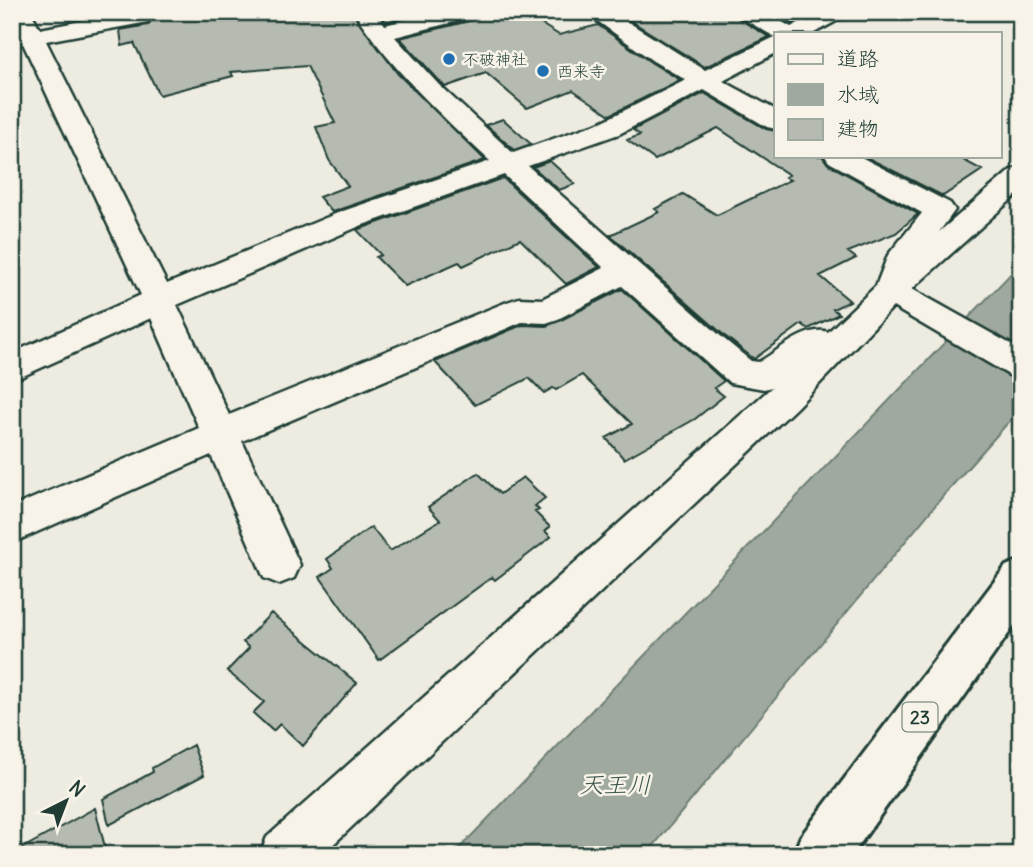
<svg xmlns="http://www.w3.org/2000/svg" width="1033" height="867" font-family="Delius,'Klee One',sans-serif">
<rect width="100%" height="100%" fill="#eeece1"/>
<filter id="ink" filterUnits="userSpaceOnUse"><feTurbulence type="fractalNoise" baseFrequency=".0143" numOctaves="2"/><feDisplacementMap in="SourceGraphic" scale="14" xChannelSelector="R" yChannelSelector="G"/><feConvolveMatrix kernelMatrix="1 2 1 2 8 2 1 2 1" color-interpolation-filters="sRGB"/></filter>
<g filter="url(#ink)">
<path fill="#9fa99f" stroke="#6c7e74" stroke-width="2" d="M1021,263V408L943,496L646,855H453Z"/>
<path fill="#b5bbb0" stroke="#1f3d34" stroke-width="2" d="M153,12H352L398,74L485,160L332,212L319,197L348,186L329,160L316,127L335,123L307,66L231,72L233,76L159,95L134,43L122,46L120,30L148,25L153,18Z
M379,12H425L386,22Z
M478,12H537L538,22L559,35L598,25L652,63L680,80L610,115L573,90L527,108L486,73L445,87L400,38L474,20Z
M633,12H735L739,19L769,37L705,67L623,16Z
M771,12H813L791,24Z
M704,93L766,129L776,131V156H822L828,164L918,214L896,233L848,252L856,258L820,276L850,301L833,309L839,314L808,329L802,324L754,359L726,337L610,235L659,212L655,209L683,194L717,215L790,180L785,177L789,175L718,128L655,160L627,140L640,135L633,130Z
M503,119L531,144L514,150L486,125Z
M864,156H956L982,170L943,196Z
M550,161L575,184L559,190L533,167Z
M503,178L599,267L566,284L520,239L463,266L459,262L405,286L376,257L381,255L357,230Z
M622,289L724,381L714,388L724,396L695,419L624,459L606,438L632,424L582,375L556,390L553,388L544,393L529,378L475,405L435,362L522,325L546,326L559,321Z
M478,473L500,494L523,477L545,498L535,506L539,510L535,512L550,527L545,531L551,537L495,580L492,577L379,660L320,577L333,568L327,559L371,527L390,551L440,520L428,507Z
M271,613L357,683L303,746L280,724L273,731L253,713L264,702L227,671L249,648L243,642Z
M193,745L204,775L109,825L103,799L153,772L152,768Z
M95,808L107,855H12V854Z"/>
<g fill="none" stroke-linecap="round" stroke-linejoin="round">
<g stroke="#1f3d34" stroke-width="5">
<path id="street" d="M12,12H31L40,29L128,12H150L151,17L148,22L46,41L167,284L340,212L490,161C440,114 391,69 354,12H376L385,25L437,12H476L473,17L395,37L439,85L513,153L601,122L686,80L653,61L585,12H612L705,70L775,37L740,17L737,12H765L791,27L819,12H847L844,17L814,33H776V53L723,81L776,110V129L767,127L704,90L619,134L528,166L724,339L751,361L759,362C778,351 806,325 828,332L876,286L888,255L922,213L829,162L825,156H859L950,203L955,210L939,232L1011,170L1021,167V191L912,289L1021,350V379L1009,375L893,307L797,407L322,855H260L267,837L772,387L764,389L730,383L622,286L558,319L546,323L522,322L242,441L300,565L294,578L279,584L264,578L211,455L12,543V507L199,428L151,318L12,381V353L141,295L12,20ZM504,175L604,268L542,299L519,298L507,302L229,415L177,305L360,226Z"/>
</g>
<g stroke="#1f3d34" stroke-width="6">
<path id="primary" d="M1021,560V616L852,855H793L801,836L1006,566Z"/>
</g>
<use href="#street" fill="#f7f3e8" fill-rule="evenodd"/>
<use href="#primary" fill="#f7f3e8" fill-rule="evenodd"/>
</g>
</g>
<g fill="#1f6fb2" stroke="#f7f3e8" stroke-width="2.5">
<circle cx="449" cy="59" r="7"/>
<circle cx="543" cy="71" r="7"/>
</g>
<g text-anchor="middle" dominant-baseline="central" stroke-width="5" stroke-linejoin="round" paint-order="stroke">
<g font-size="16" fill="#1f3d34" stroke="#f7f3e8" text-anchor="start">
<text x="463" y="59">不破神社</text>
<text x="557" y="71">西来寺</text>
</g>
<rect fill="#f7f3e8" stroke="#60746a" stroke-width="2" x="902.5" y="702.5" width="35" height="29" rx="5"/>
<g font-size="18" font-weight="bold" fill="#1f3d34">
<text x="920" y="717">23</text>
</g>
<g font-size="24" font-style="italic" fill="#3f584f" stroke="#f7f3e8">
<text x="615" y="784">天王川</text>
</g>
</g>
<rect width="1033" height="867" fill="none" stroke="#f7f3e8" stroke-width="42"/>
<rect x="21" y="21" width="991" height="825" fill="none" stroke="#1f3d34" stroke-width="2.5" filter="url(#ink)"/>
<rect x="774" y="32" width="228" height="126" fill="#f7f3e8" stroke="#a1aaa0" stroke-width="2"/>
<rect x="788" y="54" width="35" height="10" fill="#f7f3e8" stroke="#a1aaa0" stroke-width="2"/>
<text x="837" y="66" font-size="21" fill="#1f3d34">道路</text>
<rect x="788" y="84" width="35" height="21" fill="#9fa99f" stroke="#a1aaa0" stroke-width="2"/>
<text x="837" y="102" font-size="21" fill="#1f3d34">水域</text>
<rect x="788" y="119" width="35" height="21" fill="#b5bbb0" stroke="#a1aaa0" stroke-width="2"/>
<text x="837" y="136" font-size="21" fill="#1f3d34">建物</text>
<g transform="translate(66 801) rotate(42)" stroke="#f7f3e8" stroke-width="5" paint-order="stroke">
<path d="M0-5L12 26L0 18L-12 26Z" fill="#1f3d34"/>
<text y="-10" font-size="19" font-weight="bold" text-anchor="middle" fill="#1f3d34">N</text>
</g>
</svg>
